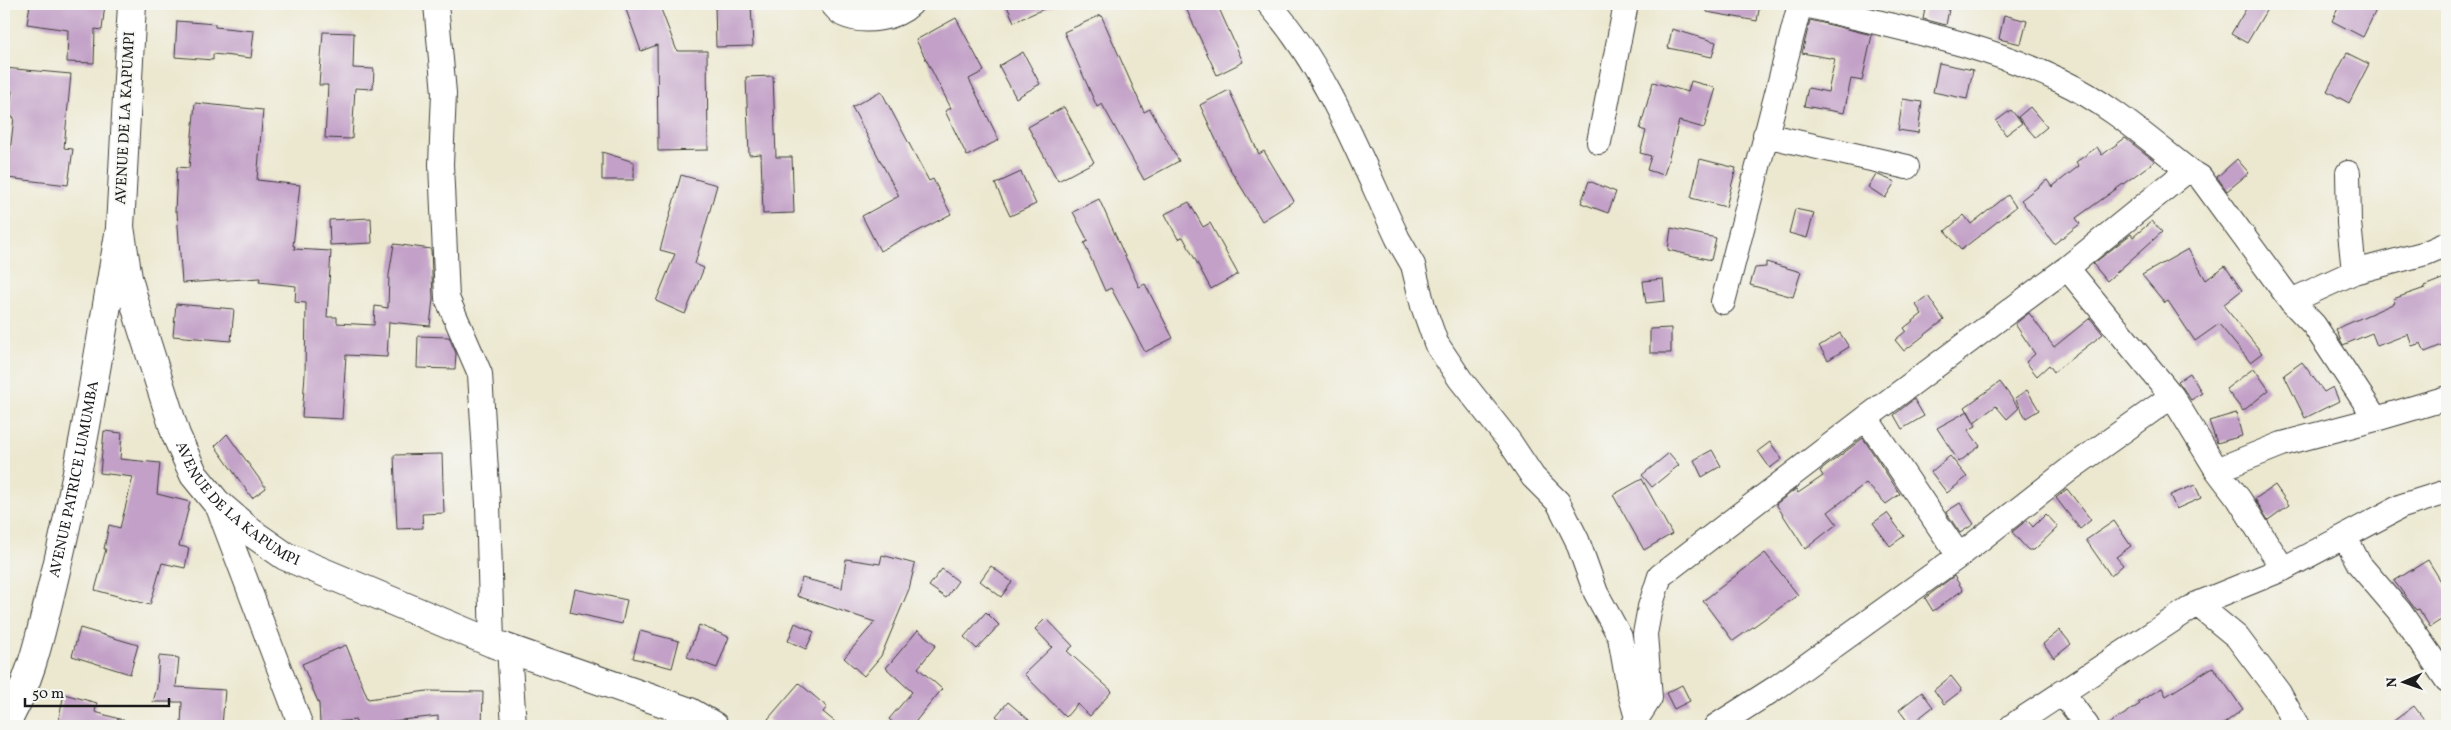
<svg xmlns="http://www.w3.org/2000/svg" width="2451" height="730" font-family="Vollkorn,serif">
<rect width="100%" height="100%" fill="#f6f6f2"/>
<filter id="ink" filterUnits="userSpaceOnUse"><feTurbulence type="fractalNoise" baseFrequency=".02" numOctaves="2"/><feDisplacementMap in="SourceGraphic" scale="10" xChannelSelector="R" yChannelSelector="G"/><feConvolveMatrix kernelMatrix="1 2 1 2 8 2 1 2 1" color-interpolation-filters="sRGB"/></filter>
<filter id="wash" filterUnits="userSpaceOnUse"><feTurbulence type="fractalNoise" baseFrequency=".0096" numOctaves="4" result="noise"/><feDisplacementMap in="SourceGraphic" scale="20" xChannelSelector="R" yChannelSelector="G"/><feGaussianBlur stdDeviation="1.12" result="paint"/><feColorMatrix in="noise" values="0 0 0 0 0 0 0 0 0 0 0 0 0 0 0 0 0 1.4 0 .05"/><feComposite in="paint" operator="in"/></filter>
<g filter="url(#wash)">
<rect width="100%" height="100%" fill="#ece8d0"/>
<g id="blocks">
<path fill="#c2a0c7" d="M30,4H105L102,30L95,29L94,63L67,62L68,30L27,24Z
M624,4H659L677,51H707L708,150L658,151L657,45L641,51Z
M715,4H751L753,46L716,47Z
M1006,4H1055L1014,22Z
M1184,4H1217L1243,62L1217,75Z
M1707,4H1760L1757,21L1707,12Z
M1926,4H1950L1946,25L1923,19Z
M2249,4H2270L2247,43L2231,34Z
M2340,4H2379L2363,37L2332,21Z
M1101,15L1144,112L1150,109L1179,161L1144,180L1102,104L1097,107L1064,32Z
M2004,15L2027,21L2021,44L1999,39Z
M956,18L984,71L969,79L999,140L967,156L945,111L951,108L916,40Z
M1810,20L1872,35L1862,81L1851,79L1844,113L1804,106L1808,88L1828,92L1835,59L1802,53Z
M177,21L215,24V27L254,31L251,58L213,54V60L175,57Z
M1672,29L1716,42L1712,57L1668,48Z
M323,32L354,33L353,68L374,69L373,89L355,88L352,139L325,138L328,85H319Z
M1023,52L1040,84L1016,98L999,66Z
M2347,53L2369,64L2349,103L2327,91Z
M1939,63L1973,70L1967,99L1933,92Z
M4,68L71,74L64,148L73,149L68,185L7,178L14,117H9L12,91L4,90Z
M773,76L776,157H792L794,213L763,214L761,154L749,155L746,77Z
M1691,81L1716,88L1704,128L1679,121L1664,175L1647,170L1651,156L1640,153L1646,131L1640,129L1653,82L1688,92Z
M1229,90L1259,154L1264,151L1294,201L1262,221L1227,164L1200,105Z
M881,91L929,181L933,179L951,214L880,251L862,216L899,196L852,107Z
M1903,99L1922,102L1918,133L1898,130Z
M195,103L263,110L257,180L300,185L293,246H295L294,249L331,251L327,317H337V323L374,325L375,306L388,308L389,275L394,244L431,249L433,299L430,326L389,322L387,357L346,355L342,419L302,417L305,374L306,303L295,302L296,286L259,282L260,278L182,283L177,212H175L177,167L189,168Z
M1064,107L1094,162L1058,181L1028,127Z
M2030,107L2047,127L2035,137L2018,117Z
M2011,110L2022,123L2006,135L1996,121Z
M2125,138L2155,161L2076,218L2080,224L2054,244L2021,200L2047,180L2052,187L2079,166L2076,162L2097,147L2102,155Z
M602,152L634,162V180H602Z
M1700,159L1736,168L1726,207L1691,198Z
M2237,159L2249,173L2227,191L2217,177Z
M1021,172L1036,204L1010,216L995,184Z
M1876,174L1895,182L1885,198L1868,187Z
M681,175L717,185L695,264L704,268L685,314L656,301L675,254L660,250Z
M1589,181L1616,192L1608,213L1581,203Z
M2008,195L2016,207L1961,250L1945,231L1964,215L1971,224Z
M1099,199L1139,287L1145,284L1173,338L1145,352L1111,288L1105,291L1084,243L1088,241L1073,212Z
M1189,202L1203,227L1210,223L1238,274L1211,289L1183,237L1178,239L1165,214Z
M1795,209L1814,213L1807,238L1789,233Z
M371,218L372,243L330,245L329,220Z
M2152,221L2162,232L2107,281L2093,264L2131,234L2133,237Z
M1671,228L1716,238L1711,260L1668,250Z
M2188,249L2206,280L2225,266L2242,290L2223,305L2262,353L2250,362L2219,324L2195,341L2168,301L2165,303L2142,275Z
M1766,262L1801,272L1793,297L1750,285L1755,268L1766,267Z
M2447,277V343L2425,352L2421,343L2412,346L2408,334L2377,346L2372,333L2343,345L2341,341L2336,329L2395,303L2393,299L2425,288L2424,286Z
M1663,279L1665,301L1646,303L1643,281Z
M1928,296L1944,320L1904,351L1895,340L1906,331L1904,328L1922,314L1916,305Z
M176,304L234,309L231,341L173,336Z
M2029,313L2054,347L2090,318L2103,334L2054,372L2049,365L2037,376L2026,362L2035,354L2015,324Z
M1671,328V353H1650V329Z
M1840,333L1849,347L1828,360L1819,346Z
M418,336L449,337L456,353L455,369L417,368Z
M2302,362L2324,392L2333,387L2339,401L2305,418L2284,375Z
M2254,368L2269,390L2243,411L2226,389Z
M2190,373L2202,393L2191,400L2178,381Z
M2000,382L2019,408L2007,419L1996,406L1974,422L1965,407Z
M2027,390L2039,410L2026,418L2015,398Z
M1914,399L1924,416L1902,429L1894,415Z
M1968,411L1976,426L1968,430L1980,446L1959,462L1937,428Z
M2236,413L2242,436L2217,443L2209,421Z
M104,431L122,433L120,459L160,463L157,494L190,502L179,546L189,548L185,568L162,563L150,605L95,590L106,549H104L109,525L120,528L133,477L100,473Z
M227,434L266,488L252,498L215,446Z
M1863,438L1900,494L1886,504L1866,483L1828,512L1837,524L1805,549L1776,504L1796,489L1798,493L1823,476L1820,471Z
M1770,442L1782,459L1770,468L1758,451Z
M1712,450L1721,466L1702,477L1694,460Z
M1669,453L1679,465L1652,487L1642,475Z
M442,454L444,513L422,514L423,528L397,529L394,455Z
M1950,456L1967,477L1947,493L1931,472Z
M1642,479L1672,534L1644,550L1613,495Z
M2195,485L2201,498L2176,509L2170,495Z
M2275,485L2289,505L2268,520L2255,499Z
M2067,489L2091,520L2080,529L2056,498Z
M1960,503L1974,524L1960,533L1946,512Z
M1887,513L1904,536L1890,546L1873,523Z
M2046,514L2058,527L2034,550H2028L2012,532L2027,520L2033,527Z
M2114,521L2131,546L2116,557L2123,565L2111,576L2086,540Z
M1765,553L1798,595L1733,641L1703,601Z
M882,555L915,564L909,589L881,656L864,676L844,658L875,622L797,596L802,578L842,588L846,559L880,564Z
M2428,560L2447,591V616L2430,627L2419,609L2416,610L2394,581Z
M991,566L1012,582L1001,597L980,581Z
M942,569L958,581L946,598L929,586Z
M1954,576L1963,590L1933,611L1925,598Z
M575,589L627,600L622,624L570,612Z
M986,612L999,625L977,649L964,637Z
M1046,618L1073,646L1067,651L1112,691L1090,716L1077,704L1066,717L1024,674L1052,647L1035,629Z
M795,623L814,632L806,649L788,641Z
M699,625L729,637L717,668L687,657Z
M80,628L138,645L130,674L72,656Z
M918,630L936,645L918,668L942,689L912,726H897L889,719L912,692L886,668Z
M2060,630L2071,644L2054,658L2043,644Z
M640,631L679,641L672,668L633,658Z
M346,645L368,699L427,691L483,692L482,726H438V716L356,725V720L320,723L319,704L302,664Z
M159,656L179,658L176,687L225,690L222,726H181L182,702H153L157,687Z
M2213,667L2243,709L2221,726H2106L2140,704L2138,702L2162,688L2166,696Z
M1951,676L1962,690L1944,704L1934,690Z
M799,683L827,707L823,712L840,726H776L768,719Z
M1682,685L1690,701L1674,709L1666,693Z
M1922,692L1933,707L1910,725L1899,710Z
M64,694L97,703L95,712L130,722L129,726H57Z
M1008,702L1036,726H1008L996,716Z
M2414,706L2429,726H2387Z"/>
</g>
</g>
<g filter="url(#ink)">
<use href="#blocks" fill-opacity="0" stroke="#3b3b37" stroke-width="1"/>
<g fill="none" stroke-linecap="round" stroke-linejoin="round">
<g stroke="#3b3b37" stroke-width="26">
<path id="minor" d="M436,4L444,93L441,164L447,298L480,374L488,504L492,643
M832,4C835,7 839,13 844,15C864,24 896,19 911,4
M1269,4C1328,71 1360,158 1398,239L1413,265L1423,306L1436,343L1460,379L1509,441L1533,477L1558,502L1577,540L1596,593L1620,637L1629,689L1637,718L1633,726
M1802,4C1888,26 1980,42 2061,81C2108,103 2147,138 2188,170L2200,177L2291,301L2314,325L2376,419L2447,398
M1765,135L1907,167
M1599,142L1626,4
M2348,173L2349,223L2354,272
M2067,268L2172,396L2217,470L2239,499L2283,569
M2291,301L2354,272L2426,253L2447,244
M1723,302L1800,4
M1866,418L1959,556
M2217,470L2282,444L2376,419
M216,502L301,726
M2345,537L2359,564L2400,612L2447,680
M2197,604L2237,637L2279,693L2297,726
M509,648L514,726
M2062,692L2087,726
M1637,718L1650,698L1645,634L1650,607L1660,576L1866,418L2067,268L2188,170
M1716,726L1777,687L1959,556L2070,469L2172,396
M2012,726L2197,604L2283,569L2402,506L2447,492"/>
</g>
<g stroke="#3b3b37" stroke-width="30">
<g id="tertiary">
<path id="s1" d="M4,726C31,684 41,631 53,583C81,468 99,351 119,234"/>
</g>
</g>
<g stroke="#3b3b37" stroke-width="30">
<g id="secondary">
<path id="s2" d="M132,4L120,227L128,278L140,322L176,435L194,475L216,502L252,533L285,556L492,643L690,712L714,726"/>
</g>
</g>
<use href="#minor" stroke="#fff" stroke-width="24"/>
<use href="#tertiary" stroke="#fff" stroke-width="28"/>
<use href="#secondary" stroke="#fff" stroke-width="28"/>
</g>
</g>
<g text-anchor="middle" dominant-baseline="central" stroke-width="4" stroke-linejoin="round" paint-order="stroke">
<g font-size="15" fill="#1c1c1c" stroke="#f6f6f2">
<text transform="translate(126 118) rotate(-87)">AVENUE DE LA KAPUMPI</text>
<text stroke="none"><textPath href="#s1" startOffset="258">AVENUE PATRICE LUMUMBA</textPath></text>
<text stroke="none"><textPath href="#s2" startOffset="534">AVENUE DE LA KAPUMPI</textPath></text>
</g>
</g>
<rect width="2451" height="730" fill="none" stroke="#f6f6f2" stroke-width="20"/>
<g transform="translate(2404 682) rotate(268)" stroke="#f6f6f2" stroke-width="4" paint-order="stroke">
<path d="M0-4L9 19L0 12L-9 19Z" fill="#1c1c1c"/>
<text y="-8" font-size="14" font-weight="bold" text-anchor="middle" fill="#1c1c1c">N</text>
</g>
<path d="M25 698v8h144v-8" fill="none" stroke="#1c1c1c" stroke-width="2.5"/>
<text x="32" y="698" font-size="15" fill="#1c1c1c" stroke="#f6f6f2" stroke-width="4" paint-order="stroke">50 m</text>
</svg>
